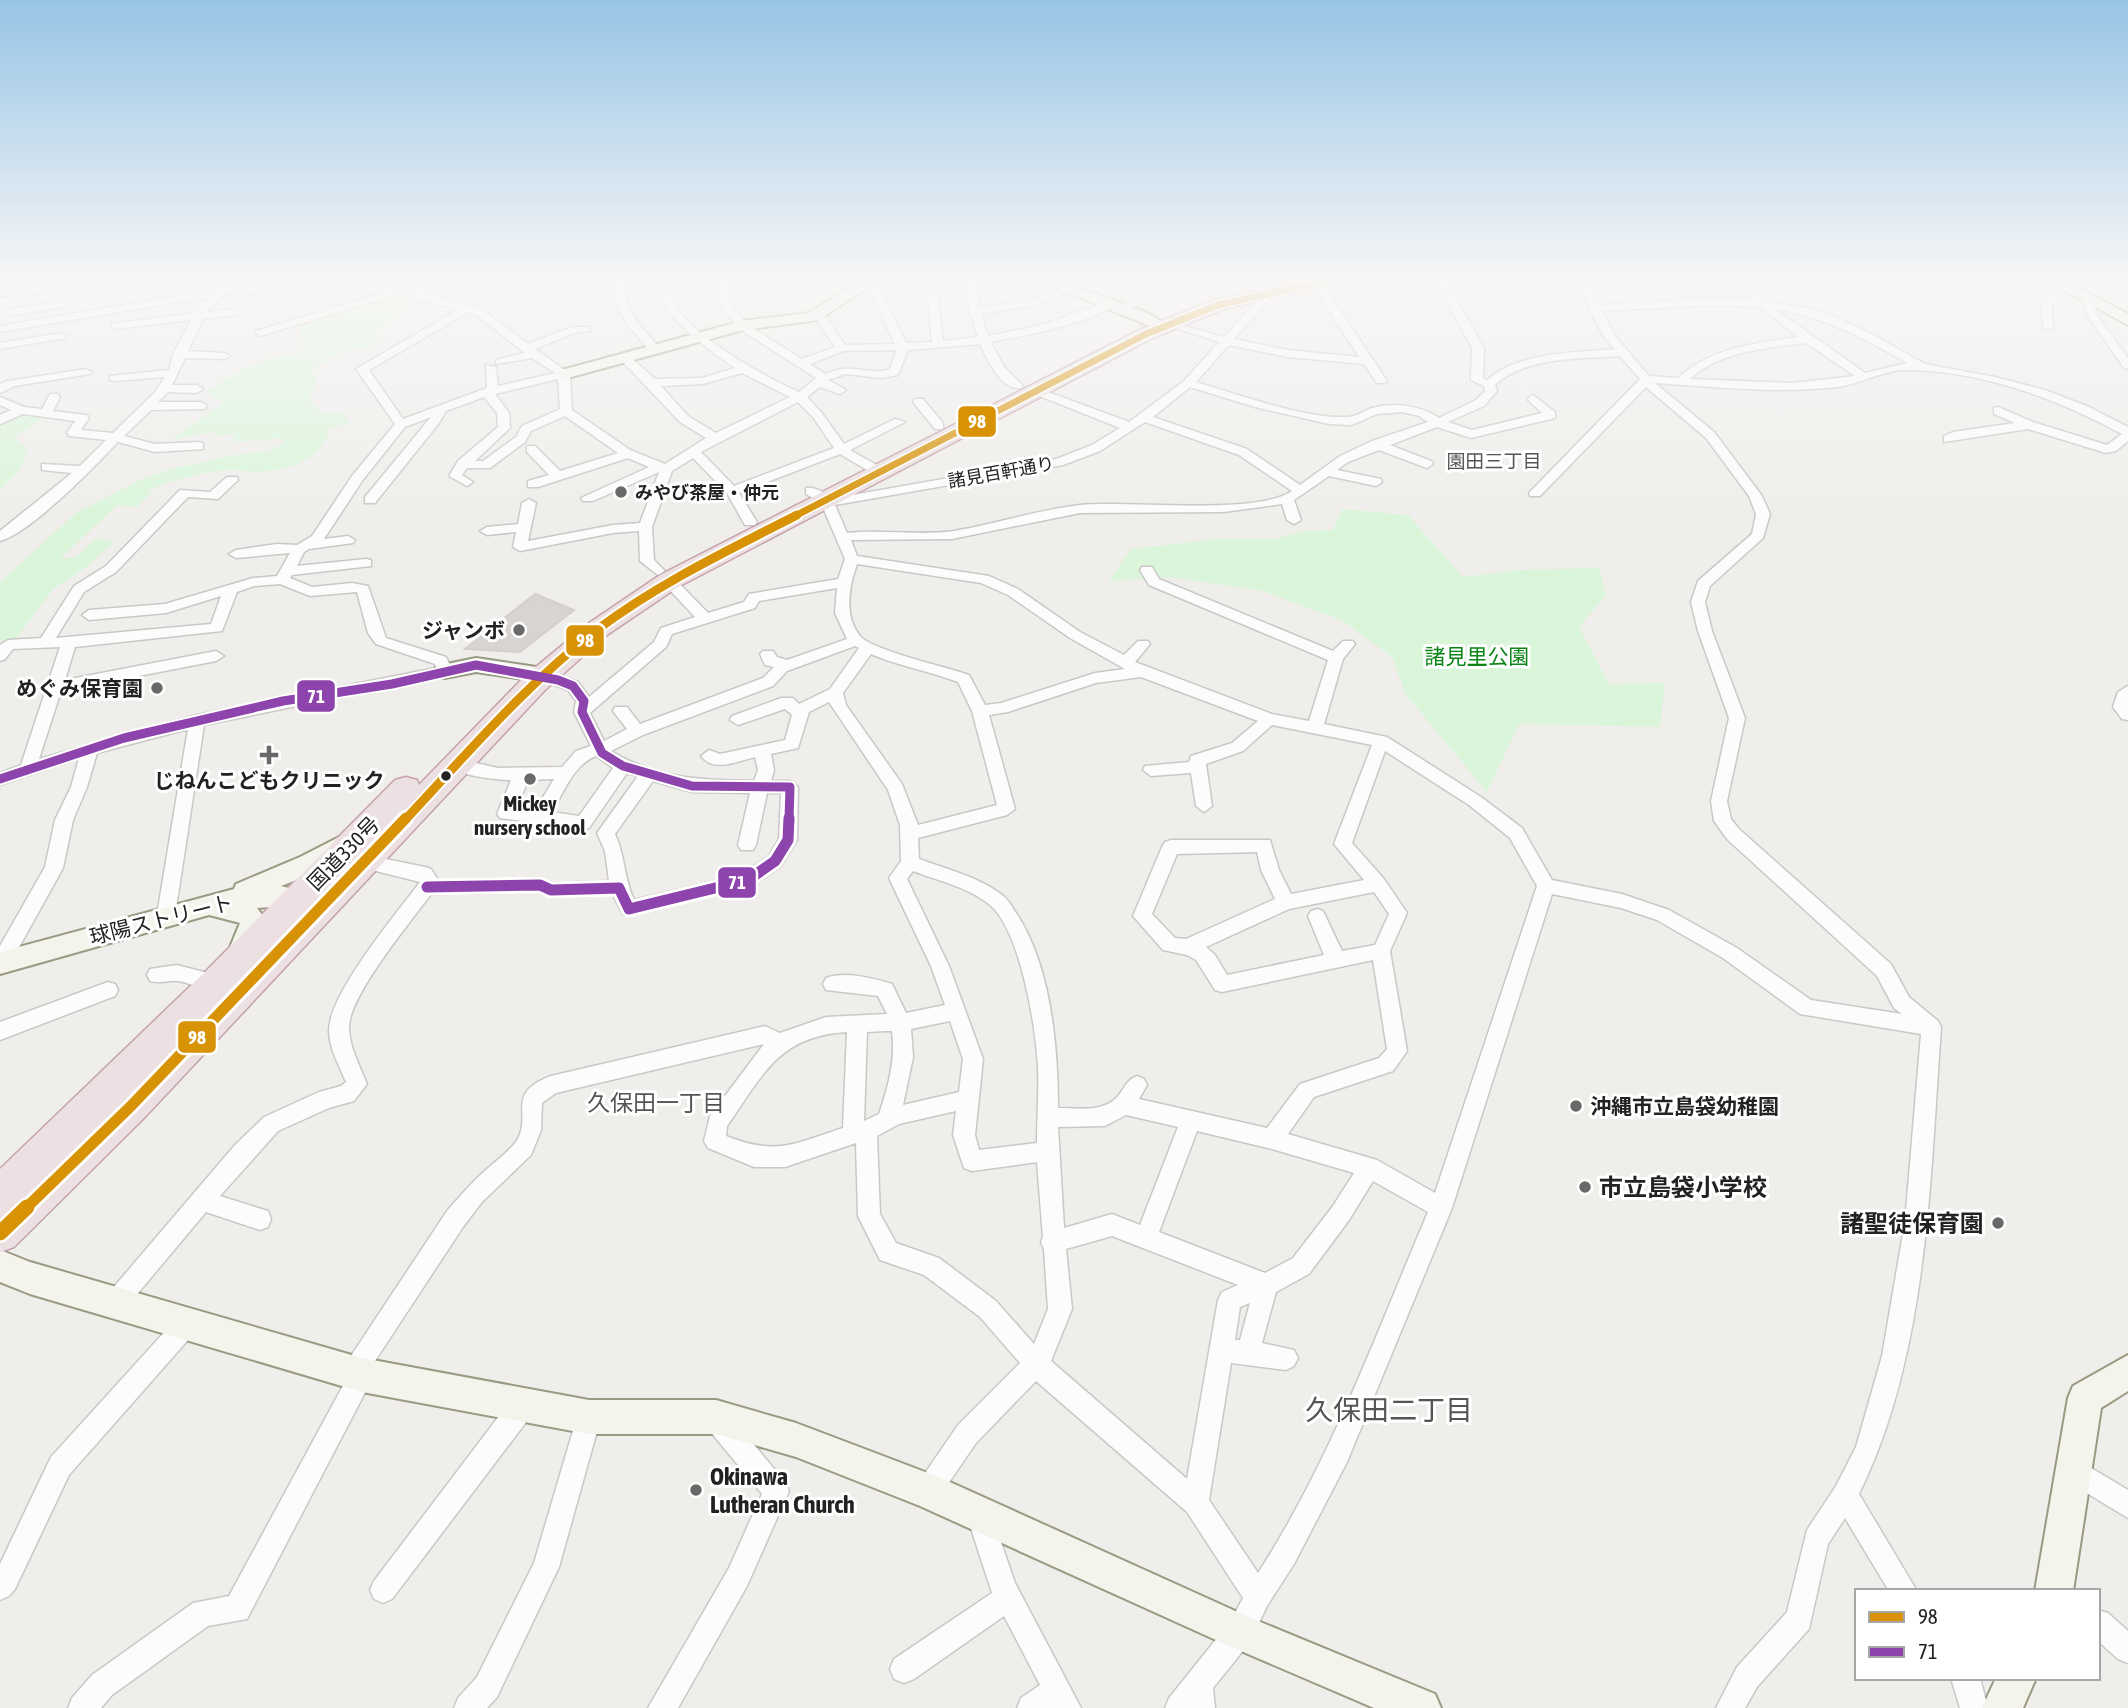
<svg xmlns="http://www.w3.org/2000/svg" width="2128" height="1708" font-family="'Asap Condensed','Noto Sans JP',sans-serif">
<rect width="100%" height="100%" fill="#f0eeeb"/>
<path fill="#daf5da" d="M401,292L421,296L372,334L382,337L369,348L342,351L312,370L316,384L309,400L322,414L340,412L351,423L329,428C324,462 282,472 252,472C247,472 241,470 236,470C207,470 173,480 146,491L152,493L136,507L117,505L60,559L76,557L96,539L115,541L85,568L53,589L14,641H0V582L76,513L142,479L174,468L240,454L268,451L281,445L284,438L234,442V434L216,436L214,432L172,439L223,403L207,391C228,378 270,350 295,355L309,347L302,340L297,326L377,302Z
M14,414L45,418L16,436L18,441L28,448L21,469L0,489V421Z
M1342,509L1408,515L1463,577L1518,570L1599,568L1606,595L1579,627L1609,684L1665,683L1660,727L1519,724L1487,792L1406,695L1392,657L1343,621L1263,591L1170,577L1109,581L1131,549L1216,539H1276L1303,531L1333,530Z"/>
<path fill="#d7d4d2" stroke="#d3d0cc" stroke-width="2" d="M535,594L574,610L520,652L465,649Z"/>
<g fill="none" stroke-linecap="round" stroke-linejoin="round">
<g stroke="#c9c8c7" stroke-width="3">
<path id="street" d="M437,280H451L424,293L472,306L487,313L528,344L572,327H590V331L577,332L535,349L570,374L572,410L630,450L665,464L706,438L680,422L621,360V356H629L655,379L702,378L735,368C712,352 651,311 659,280H669C660,322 767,378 799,392L816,378L738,328L719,301V280H729V301L746,324L802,359L835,347L813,314L818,311L822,312L845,345L895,344L865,280L875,281L906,343L932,342L928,300L930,280H940L938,300L943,341L978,337L968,306L966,280H976L979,308L1026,301L1072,287L1077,290L1031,306L981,314L988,336L1042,325L1106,302L1115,304C1090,324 1023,336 991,342L1004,367L1023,386L1021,388C1001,391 987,359 980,344L908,350L898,375L882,378L845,374L828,380L846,390L840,394L820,387L807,397L821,412L844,444L895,419L905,422L850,450L889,472L887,475L867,470L840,454L739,493L757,522L755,525H745L727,493L693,458L672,471L652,527L654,560L665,571L658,575L640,561L639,531L613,533L520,551L513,547L516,532L487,535L480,531L487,527L518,524L522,503L529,499L536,503L528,541L613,525L640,523L659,472L593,501H583L581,498L649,467L628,458L538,487H528V481L549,475L527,452V446H535L560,471L618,453L565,416L531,431L525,442L490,468H467L462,475L473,482L467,486L449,476L458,461L498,427L497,413L484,397L446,411L439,423L375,503H365V497L431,417L405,427L362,481L324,539L348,536L355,540L353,543L309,549L304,552L297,566L366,559L371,560V566L292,575L290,578L312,587L352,583L368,586L386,638L446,657L453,671L450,675L204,725L175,915L172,920L166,922L160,920L157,915L188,729L97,753L87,787L73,820L63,868L7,969L0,971V946L45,867L55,820L71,787L79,758L0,785V773L21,765L60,647L13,649L5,659L0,661V645L8,640L41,638L74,586L106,566L180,490L210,492L227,477H237L238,480L218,499L188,497L116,572L84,592L56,638L211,624L221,596L166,613L89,620L82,615L89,610L165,604L253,578L277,576L290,553L236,558L229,554L236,550L277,544L297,545L312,536L352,476L395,424L356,369L459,309L396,295L260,336L255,333L256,331L382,293L364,291L225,294L207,312L235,309L240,312L235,315L203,319L188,351L224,353L230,356L224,359L185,358L172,385H197L203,389L197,393L168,392L158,402H201L207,406L205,409L151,410L124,436L155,444L199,442L203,443V449L155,452L118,442C94,467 32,532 0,541V531L72,473L42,470V464L80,466L106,440L69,436L67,433L75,421L23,414L0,424V415L11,410L0,405V397L24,407L42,409L50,394H58L60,397L53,411L87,415L89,418L81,430L113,433L154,393L165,377L114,381L110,380V376L169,370L173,354L191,320L116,329L111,326L112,324L195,313L210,297L0,332V326L225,288L364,285L413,291ZM469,312L479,317L525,353L496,360V364L532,358L555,373L498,386L496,367L486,365L487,388L403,419L369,370ZM897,350L889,370C863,375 854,362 825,374L810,364L843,351ZM742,373L790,397L716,433L688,416L661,386L703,384ZM558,379L560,409L522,426L516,437L483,461H475L510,428L509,413L495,394ZM798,402L813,417L834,448L734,486L701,452ZM280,584L310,596L357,592L368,633L376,644L435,664L436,668L197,715L39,759L61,691L216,661L224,656L216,651L65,680L75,647L222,631L237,592L254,586Z
M616,280H626C620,310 644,328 661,350L659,352H651C634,331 609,310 616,280Z
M1161,280H1172C1162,291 1130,316 1117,308L1147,292Z
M1312,280H1320L1387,381L1385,383H1377L1364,364L1288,357L1229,345L1196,382C1237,394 1305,419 1347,417C1356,417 1363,411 1372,408C1395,402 1419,405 1439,418L1476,400L1485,391L1484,386L1471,380L1472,348L1435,280H1445L1484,348L1483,378L1487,380C1520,351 1574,353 1615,349L1604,337L1575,280H1585L1598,305L1682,300H1754L1733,280H1744L1767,302L1803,307L1833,316L1868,332L1925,364L1995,377L2045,390L2089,407L2128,427V441L2116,451L2106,453L2028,429L1944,442V436L1953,432L2015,423L1994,414V408L1998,407L2033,422L2107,445L2122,434C2058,399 1982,371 1909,370C1884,369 1861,384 1837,387C1776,394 1716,387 1655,383L1714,432L1762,496L1770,514L1763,538L1710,586L1705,602L1712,631L1745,718L1727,801L1731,819L1739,829L1891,964L1909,997L1938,1021L1941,1027C1930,1181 1928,1354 1859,1494L1917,1591H1889L1845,1518L1828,1544L1809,1629L1757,1687L1745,1708H1716L1737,1667L1787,1612L1807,1530L1836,1486L1856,1447L1882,1356L1905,1222L1921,1034L1800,1014L1723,958L1657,920L1621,908L1552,894L1452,1208L1347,1462L1294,1564L1267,1606L1250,1642L1213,1688L1215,1708H1165L1169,1698L1230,1622L1243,1598L1187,1512L1036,1381L976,1443L937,1500L928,1504L919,1500L915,1491L919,1482L958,1425L1020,1363L980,1317L924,1275L880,1260L858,1216L856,1143L785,1167H754L708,1148L704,1141L710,1116L764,1044L556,1093L542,1103L541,1130L531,1155L482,1202L463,1227L371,1367L374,1375L370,1383L247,1619L208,1626L112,1695L101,1708H68L72,1698L92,1675L193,1603L229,1596L345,1382L341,1373L345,1365L447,1211C460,1196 473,1181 488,1168C497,1160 509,1151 516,1142C534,1115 503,1094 551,1076L765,1026L780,1033L826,1017L887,1014L878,996L826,990L823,984L826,978C846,971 872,978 892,984L906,1013L945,1005L931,966L889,878L901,861L900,825L888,790L829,702L809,712L798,748L771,754L774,770L771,781H790L798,787L797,840L781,866L754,885L629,916L623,914L613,895L551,897L538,892L431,894C410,923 350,994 349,1027C349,1047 360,1066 367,1084L354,1101L329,1108L278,1131L220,1196L268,1211L271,1219L268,1227L260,1230L206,1212L123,1311L115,1315L107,1311L103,1303L107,1295L235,1145L264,1117L319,1092L341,1086L346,1082C339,1065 329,1048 329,1030C330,992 397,913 420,882L360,867L357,862L360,857L366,855L425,867L431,869L438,880L540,878L553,883L609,881L605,851L597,833L638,776L627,773L589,828L583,829L500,818L497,814L511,780C497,780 458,776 450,765L458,759L498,768L562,767L576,751L591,746L574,712L576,701L568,690L538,679L535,675L538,671L543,670L578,682L589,697L654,642L661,628L695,617L664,584V578H674L708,613L744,602L749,594L838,579L845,559L821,503L806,494V488C818,486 827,497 841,497L1056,459L1092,445L1120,428L1032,393V389H1040L1129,422L1184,381L1219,342L1166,325V321L1224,337L1261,297L1252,285L1253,283H1261L1272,297L1234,339L1288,350L1359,357L1311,282ZM1713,305L1761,307L1798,337C1757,343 1710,348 1678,378L1649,376L1615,336L1602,311ZM1775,309C1824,317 1864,338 1907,363L1865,373ZM1806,343L1855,376L1791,383L1690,379C1720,351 1768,348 1806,343ZM1620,356L1640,379L1529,493L1530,496H1540L1646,387L1706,438L1749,496L1756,514L1752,534L1698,581L1691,602L1698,631L1729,718L1711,801L1714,821L1727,839L1877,976L1894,1008L1902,1014L1811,1000L1737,948L1669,910L1622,894L1552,880L1522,828L1481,797L1387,737L1324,724L1343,659L1355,644L1353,641H1343L1333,651L1159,579L1152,567H1142L1140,570L1149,585L1328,660L1309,721L1272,714L1135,662L1150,644L1148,641H1138L1124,655L1080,632L1018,589L989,576L857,556L851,540L952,539L1080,513L1224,512L1282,504L1287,520L1294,524L1301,520L1294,500L1329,476L1376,486L1382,482L1381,479L1337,470L1348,462L1379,450L1427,468L1433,464L1431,461L1390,445L1437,427L1471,438L1555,418V412L1533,395L1527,399L1542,413L1472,430L1448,422L1484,406L1497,391L1495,385C1527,356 1580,359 1620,356ZM1190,387L1255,407L1329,424L1352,425L1377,414L1402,412L1419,416L1428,422L1372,441L1340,456L1300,485L1247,449L1153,417ZM1145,422L1239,455L1292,491C1256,516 1128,500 1080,505C1037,510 996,524 954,531C918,536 883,529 847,533L835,505L1063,465L1100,451ZM857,564L981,583L1008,595L1070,638L1125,669L1095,673L1001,703L985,705L969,675C947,667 875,651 861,637C843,617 849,587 857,564ZM837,588L835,613L847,639L787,660L777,657L773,651H763L760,654L765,665L774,667L763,678L640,724L627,707H615L613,711L627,729L604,741L590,713L666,647L672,634L755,608L759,601ZM855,646L859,648L830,689L799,704L793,698H781L732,716L730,720L738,725L785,709L792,715L785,740L720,754L709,750L701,756C714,773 738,761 755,757L758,770L754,781C702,780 657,779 611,751L643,735L773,686L787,671ZM871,654C899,666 929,671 958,682L972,711L997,805L918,825L902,784L846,705L843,693ZM1141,677L1258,721L1232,743L1191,756L1189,762L1145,766L1143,770L1151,776L1191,773L1196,806L1204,812L1212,806L1206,764L1243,751L1272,725L1372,745L1334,844L1364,880L1291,894L1279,870L1270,840H1171L1165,842L1162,847L1133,916L1163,950L1187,955L1196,960L1215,990L1222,992L1373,960L1387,1049L1379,1058L1300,1084L1267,1128L1139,1099L1147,1085L1144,1079L1137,1076C1126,1080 1125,1088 1118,1096C1104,1113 1078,1108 1058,1108C1058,1048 1051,968 1018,916C1013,909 1009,900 1002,895C979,877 946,869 919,859L918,838L1007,815L1015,809L989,715L1008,712L1096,683ZM1385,751L1469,805L1510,838L1537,886L1435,1193L1377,1160L1288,1134L1314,1097L1393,1071L1407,1051L1390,951L1407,913L1384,879L1352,843ZM596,756L613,768L579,816L552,812C563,793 574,764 596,756ZM554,779L536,809L517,808L528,780ZM653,781L692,792L750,793L738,845L741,850H753L756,845L767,793H781L779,839L769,856L743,874L634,900C624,879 625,855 615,834ZM1257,852L1261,870L1275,899L1186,939L1175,938L1152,914L1177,854ZM913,871C939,881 971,888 991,906C1021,933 1036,1028 1038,1068C1039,1092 1037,1118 1037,1143L979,1150L975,1135L983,1059L949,966L907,879ZM1374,892L1389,914L1375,945L1342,951L1323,911L1317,909L1311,911L1308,916L1324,955L1227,975L1215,955L1206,947L1289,909ZM950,1021L963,1059L959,1092L903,1105L913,1057L911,1029ZM886,1031H892C896,1060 888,1087 879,1114L864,1121L867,1032ZM847,1032L843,1128C793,1144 777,1156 726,1136L727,1126C763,1075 778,1036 847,1032ZM956,1111L953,1135L964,1168L972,1171L1037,1162L1043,1237L1041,1242L1044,1249L1048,1309L1034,1344L996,1301L939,1258L896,1243L880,1214L877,1136L899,1124ZM1126,1115L1178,1127L1140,1225L1112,1214L1064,1228L1058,1127L1105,1126ZM1197,1131L1272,1149L1354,1173L1333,1206L1293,1258L1265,1273L1159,1232ZM1373,1181L1428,1212C1376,1334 1330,1462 1258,1573L1209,1500L1231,1363L1286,1370L1294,1366L1298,1358L1294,1350L1262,1343L1276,1292L1309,1274L1349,1220ZM1112,1236L1238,1285L1222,1292L1218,1300L1187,1479L1051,1361L1072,1309L1066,1249ZM1250,1303L1240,1340H1235L1240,1307Z
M2057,282L2066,284L2052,306L2053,327L2048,330L2043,327L2042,306Z
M66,286L71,289L70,291L0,296V290Z
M2082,296L2091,298L2099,318L2128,358V369L2124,368L2089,318Z
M61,302L65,303V307L12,315L7,312L12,309Z
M61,333L67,336L65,338L0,349V343Z
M86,369L92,372L90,374L15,386L0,393V384L8,381Z
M915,399H923L943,423V429H935L913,402Z
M2128,686V720L2122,719L2113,707L2118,692Z
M177,965L223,977L226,983L223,989C208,994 193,983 178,981C169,980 160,984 150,981L147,975L150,969Z
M108,982L115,984L118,990L115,996L0,1040V1022Z
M187,1312L195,1316L199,1324L195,1332L69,1475L15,1589L9,1596L0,1600V1564L51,1457L179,1316Z
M524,1392L533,1395L536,1404L533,1413L392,1599L383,1603L374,1599L370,1590L374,1581L515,1395Z
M589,1405L598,1408L601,1417L559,1567L497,1697L487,1708H454L458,1698L477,1677L534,1563L577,1417L580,1408Z
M718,1409L727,1412L785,1482L789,1491L747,1586L678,1708H648L729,1568L762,1494L709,1430L706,1421L709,1412Z
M2071,1456L2128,1490V1518L2062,1478L2058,1469L2062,1460Z
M980,1503L989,1507L1015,1583L1081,1708H1017L1021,1698L1040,1685L1004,1616L914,1679L904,1683L894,1679L890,1669L894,1659L992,1593L967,1516L971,1507Z
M2098,1610L2108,1613L2128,1631V1663L2118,1659L2098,1641Z
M1951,1678H1980L1988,1708H1960Z"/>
</g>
<g stroke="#999a82" stroke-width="4">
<path id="secondary" d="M861,280H880L818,320L743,330L564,379L556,374L558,371L742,321L809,313Z
M1037,280H1058L1145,312L1170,326L1162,331L1157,329Z
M2046,280H2064L2128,314V325Z
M476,658L543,668L551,670L554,675L551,680L543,682L476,672L445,678L437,676L434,671L437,666Z
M345,834L354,836L357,843C347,862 301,878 281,886L321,896L325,903L321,910L312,913L286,906L257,908L266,920L264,932L250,960L241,963L232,960L228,952L240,923L209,915L0,974V952L234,889L236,884L300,857Z
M0,1250L30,1262L362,1358L589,1400H716L796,1423L941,1478L1253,1619L1435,1694L1441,1708H1374L1227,1645L920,1506L796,1457L716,1434H589L362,1392L30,1294L0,1282Z
M2128,1355V1391L2101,1408L2073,1591H2035L2068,1398L2073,1386Z
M1996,1678H2036L2023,1708H1982Z"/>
</g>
<g stroke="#a79c86" stroke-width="4">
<path id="primary" d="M3,280H21L6,294L0,296V283Z"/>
</g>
<g stroke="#c5a2ac" stroke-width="3">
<path id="highway" d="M1304,280H1339L1337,284L1224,309L1153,338L678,587L607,635L545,690L144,1118L14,1247L0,1252V1169L204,973L395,780L406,777L417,780L419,785L525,676L589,623L660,575L1139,330L1211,301Z"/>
</g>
<use href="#street" fill="#fdfcfc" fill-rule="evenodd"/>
<use href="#secondary" fill="#f4f4ed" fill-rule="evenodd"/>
<use href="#primary" fill="#f3ede7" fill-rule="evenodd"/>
<use href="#highway" fill="#ece0e2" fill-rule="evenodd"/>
<g stroke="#fff" stroke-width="10">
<path id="bus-1-far3" d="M793,517L1146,334L1218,305L1330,280"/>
</g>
<g stroke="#fff" stroke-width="13">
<path id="bus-1-far2" d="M405,820C467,754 526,684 598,629C659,583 729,550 797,515"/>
</g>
<g stroke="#fff" stroke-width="17">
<path id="bus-1-far1" d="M25,1209L131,1106L406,818"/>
</g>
<g stroke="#fff" stroke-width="20">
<path id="bus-1" d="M0,1233L27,1207"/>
</g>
<g stroke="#fff" stroke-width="13">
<path id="bus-2-far1" d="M0,779L124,738L283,701L392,684L476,665L558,680L573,686L584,701L582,712L602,753L623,766L692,786L790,787L789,820"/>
</g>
<g stroke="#fff" stroke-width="17">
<path id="bus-2" d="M427,887L540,885L551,890L619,888L629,909L748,880L775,861L788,840L789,818"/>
</g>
<use href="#bus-1-far3" stroke="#d79205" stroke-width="7"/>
<use href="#bus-1-far2" stroke="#d79205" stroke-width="9"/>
<use href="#bus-1-far1" stroke="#d79205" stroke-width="11"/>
<use href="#bus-1" stroke="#d79205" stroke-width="15"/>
<use href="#bus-2-far1" stroke="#8e44ad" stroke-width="9"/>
<use href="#bus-2" stroke="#8e44ad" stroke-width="11"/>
</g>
<linearGradient id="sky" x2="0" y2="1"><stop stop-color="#97c4e6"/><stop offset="0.54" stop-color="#f8f7f6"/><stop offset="1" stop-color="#f8f7f6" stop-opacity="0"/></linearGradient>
<rect width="2128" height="519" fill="url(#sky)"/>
<g fill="#6a6968" stroke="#fff" stroke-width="2.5">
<circle cx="621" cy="492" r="7"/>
<circle cx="519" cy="630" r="7"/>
<circle cx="157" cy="688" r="7"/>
<path d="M265.5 744.5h7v7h7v7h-7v7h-7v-7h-7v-7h7z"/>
<circle cx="530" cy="779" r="7"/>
<circle cx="1576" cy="1106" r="7"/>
<circle cx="1585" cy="1187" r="7"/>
<circle cx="1998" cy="1223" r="7"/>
<circle cx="696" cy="1490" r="7"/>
</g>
<circle fill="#222" stroke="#fff" stroke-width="2.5" cx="446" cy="776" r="6"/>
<g text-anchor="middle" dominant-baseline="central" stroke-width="6" stroke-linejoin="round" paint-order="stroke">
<g font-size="18" fill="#222" stroke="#fff">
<text transform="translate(1001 472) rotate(-10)">諸見百軒通り</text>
</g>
<g font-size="18" font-weight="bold" fill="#222" stroke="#fff" text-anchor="start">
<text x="635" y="492">みやび茶屋・仲元</text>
</g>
<g font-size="19" fill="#555" stroke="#fff">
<text x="1494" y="461">園田三丁目</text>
</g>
<g font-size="21" font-weight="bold" fill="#222" stroke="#fff" text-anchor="end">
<text x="505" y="630">ジャンボ</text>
<text x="143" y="688">めぐみ保育園</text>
<text x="269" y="780" text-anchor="middle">じねんこどもクリニック</text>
<text x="530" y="803" text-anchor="middle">Mickey<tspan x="530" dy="24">nursery school</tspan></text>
<text x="1590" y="1106" text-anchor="start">沖縄市立島袋幼稚園</text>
</g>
<g font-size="21" fill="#0c8416" stroke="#fff">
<text x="1477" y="656">諸見里公園</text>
</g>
<g font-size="21" fill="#222" stroke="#fff">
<text transform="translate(343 853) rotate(-46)">国道330号</text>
<text transform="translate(161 919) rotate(-14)">球陽ストリート</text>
</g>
<g font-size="23" fill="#555" stroke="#fff">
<text x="656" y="1103">久保田一丁目</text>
</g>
<g font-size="24" font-weight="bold" fill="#222" stroke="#fff" text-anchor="start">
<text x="1599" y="1187">市立島袋小学校</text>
<text x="1984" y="1223" text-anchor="end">諸聖徒保育園</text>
<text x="710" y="1476">Okinawa<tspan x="710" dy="28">Lutheran Church</tspan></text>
</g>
<g font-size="28" fill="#555" stroke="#fff">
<text x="1389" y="1410">久保田二丁目</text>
</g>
</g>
<g stroke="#fff" stroke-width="2.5">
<rect x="957" y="405" width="40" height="33" rx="7" fill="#d79205"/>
<rect x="565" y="624" width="40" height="33" rx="7" fill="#d79205"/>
<rect x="296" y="679" width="40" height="34" rx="7" fill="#8e44ad"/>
<rect x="717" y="866" width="40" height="33" rx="7" fill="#8e44ad"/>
<rect x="177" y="1020" width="40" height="34" rx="7" fill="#d79205"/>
</g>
<g font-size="19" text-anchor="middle" font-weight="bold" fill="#fff">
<text x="977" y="428">98</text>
<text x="585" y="647">98</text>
<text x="316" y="703">71</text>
<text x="737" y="889">71</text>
<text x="197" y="1044">98</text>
</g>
<rect x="1855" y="1589" width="245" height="91" fill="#ffffff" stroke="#a7a7a7" stroke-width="2"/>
<rect x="1869" y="1612" width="35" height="10" fill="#d79205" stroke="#a7a7a7" stroke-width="2"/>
<text x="1918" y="1624" font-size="21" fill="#222222">98</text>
<rect x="1869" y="1647" width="35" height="10" fill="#8e44ad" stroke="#a7a7a7" stroke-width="2"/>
<text x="1918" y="1659" font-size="21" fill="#222222">71</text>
</svg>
